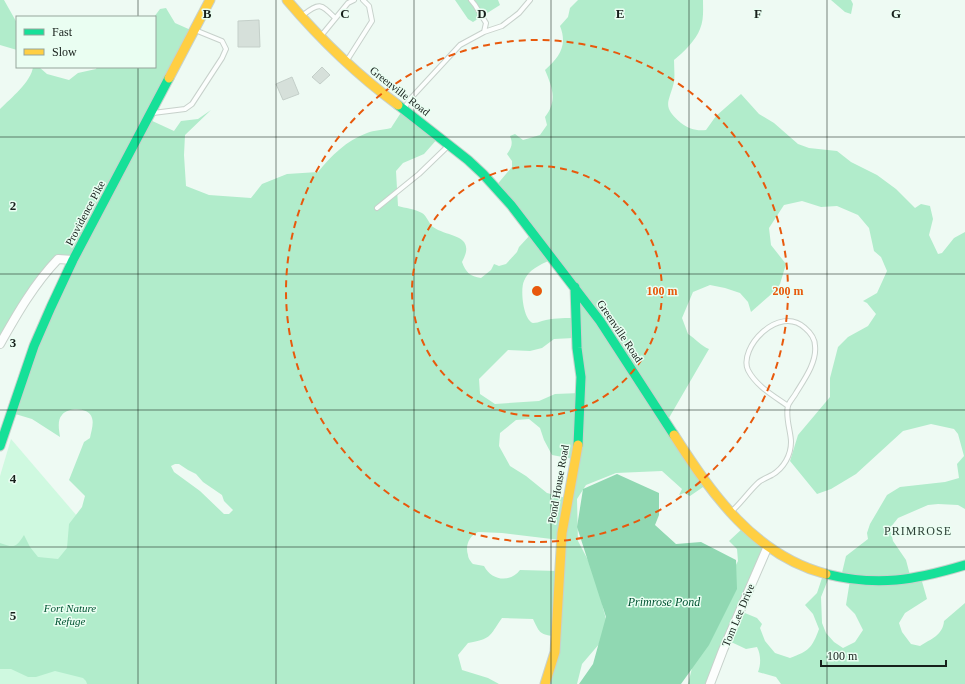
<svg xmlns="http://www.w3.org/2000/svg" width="965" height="684" font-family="Georgia,serif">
<rect width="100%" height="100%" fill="#eefaf3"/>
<path fill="#cff9e0" d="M11,439L221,684H0V476Z"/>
<path fill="#b1eccb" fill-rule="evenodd" d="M0,0H4L17,23V50L0,45Z
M455,0H498L500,5L473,22L468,19Z
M578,0H703C703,9 704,20 700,29C696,40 683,53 674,60C674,67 675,75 674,82C669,103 661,106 681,123C689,129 696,131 706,130L716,116L741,94L759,114L774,123L798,144L809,148L837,151L851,162L877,175L896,189L915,208L921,204L930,206L933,219L929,235L938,254L942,253L954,238L965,232V509L958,505L938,504L928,505L898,518L890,528L893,541L906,560L911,579L921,578L927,599L905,613L899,623L902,632L911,644L920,646C931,639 943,635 944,621L965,603V684H781L776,677L758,672C761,664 761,655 757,647L746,649L729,641L710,684H688L692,668L729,578L738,561L737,549L729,541L743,528L767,548L740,611L757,618L762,624L760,628L765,641L775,653L790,658C809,651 812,648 819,629L813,614L805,605L817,593L823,575L829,577L821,597L822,623L826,633L834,642L843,648L855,642L863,630L855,614L846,605L850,580L841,577L846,556L868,539L867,533L870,524L887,495L900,487L945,482L959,478L957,464L964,456L958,434L954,429L931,424L903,431L856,474L831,489L817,494L790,461L798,435L830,397V378L838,347L848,337L868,326L876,314L867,303L863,301L877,293L887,271L881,257L874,251L869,228L858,215L837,206L821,207L802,201L784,205L769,228L771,245L786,264L780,284L776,290L751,312L748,302L740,293L725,288L710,285L693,292L682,318L688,334C696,339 701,346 709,349L666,423L706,485L690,496L684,493L679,495L682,489L662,471L616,473L586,485L577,499L578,541L599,581L603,608L609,630L606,636L582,664L577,684H544L554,636C539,635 539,631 533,619L502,618C489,637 491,639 468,643L458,655L462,670L488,678L499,684H87L86,681L83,678L55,671L36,677H28L11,669H0V543C14,548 16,548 24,535L30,547L38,557L58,559L67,548L69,524L82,507L85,496L69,480L84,442L90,438C91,432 94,424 92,418C89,407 68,407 62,415C57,420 59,430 60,437L32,419L12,413L71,263L58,259L0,343V109C11,98 31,82 33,67H39L47,74L69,80L78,73L96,69L97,67H155V17H154L160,9L166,8L175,23L193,31L148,119L174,131L181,121L198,119L211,110L185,135L184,155L186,186L209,195L251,198L262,184L287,174L318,172C332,155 346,141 367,133C374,130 383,130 391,128L402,111L439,137L424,154L403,163L396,171L398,206C405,208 415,209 422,213C427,216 429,224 433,227C449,238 477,234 462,262C466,273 470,276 481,278L491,270L494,264L499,266L506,264L517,252L519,247L531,234L495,187L512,167V161L507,154C512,147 513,143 510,136L515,134L523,140L540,135L547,125L545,117C558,100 552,87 545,70C559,57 568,46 560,26L568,17L570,8ZM550,260L575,291L573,318C562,318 553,318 542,321C539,322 536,323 533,323C523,320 520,289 524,281C528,270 540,265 550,260ZM574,338L580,393L555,394L539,401L495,404L480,394L479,379L508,350L530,351L542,348L554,339ZM529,419L540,428L544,440L552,455L573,459L566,498L547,493L526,476L510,466L499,446L500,433L516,420ZM175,464H179L188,470L196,474L203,482L222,495L224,501L233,510L229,514H224L200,491L174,472L171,466ZM478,532L502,533L560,540L558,571L520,570C510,583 492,581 484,566L473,564C471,562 468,558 468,555C465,546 469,536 478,532Z
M831,0H851L853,4L851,14L845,12Z"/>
<path fill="#90d8b2" d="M617,474L659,493V515L655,525L676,544L701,542L736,560L737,589L709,645L681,684H579L593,664L606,617L577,527L583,489Z"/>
<path fill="#d6e0da" stroke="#c4cfc9" d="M259,20L260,47H238V21Z
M322,67L330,75L320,84L312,77Z
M292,77L299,94L283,100L276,84Z"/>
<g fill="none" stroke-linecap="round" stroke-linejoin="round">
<g stroke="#c7d1cb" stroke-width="6">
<path id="lane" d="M471,0L475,5L486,23L484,32
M303,15C320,2 321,4 335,18
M321,36L348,3L354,0
M346,62L372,21L369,6L363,0
M405,107L412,97L460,45L484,32L502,26L519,13L530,0
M153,113L185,109L192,104L222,58L226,49L222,41L195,30
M377,208L419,174L448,146
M732,511C742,502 749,491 759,482C763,479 768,477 772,475C784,468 791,455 791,442C791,432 785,417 788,406C789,402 794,397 796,393C804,380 817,362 815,346C815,338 811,333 805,328C779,304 738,348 748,370C756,386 774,396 788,406"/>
</g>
<g stroke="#c7d1cb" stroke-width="10">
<path id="street" d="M0,344C17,314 34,284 58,259L73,260
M710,684L723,650L768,546"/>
</g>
<g stroke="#c7d1cb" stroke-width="11">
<path id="fast" d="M398,105L468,160L483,174L511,205L600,321L674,435
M575,287L577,348L581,377L578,445
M0,446L34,346L51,307L73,260L169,78
M826,574C878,587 915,580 965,565"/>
</g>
<g stroke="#c7d1cb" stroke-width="11">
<path id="slow" d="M287,0C321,40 356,74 398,105
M169,78L210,0
M674,435C712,494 754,555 826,574
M545,684L555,652L562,533L578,445"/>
</g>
<use href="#lane" stroke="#fcfefd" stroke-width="4"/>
<use href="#street" stroke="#fcfefd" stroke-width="8"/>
<use href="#fast" stroke="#16e098" stroke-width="9"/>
<use href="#slow" stroke="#ffcf43" stroke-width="9"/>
</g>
<path fill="none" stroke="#17201b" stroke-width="1" stroke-opacity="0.55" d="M138,0V17M276,0V684M414,0V684M551,0V684M689,0V684M827,0V684M138,67V684M0,137H965M0,274H965M0,410H965M0,547H965"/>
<g fill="none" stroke="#e8590c" stroke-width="2" stroke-dasharray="7 5">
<circle cx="537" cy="291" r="125"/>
<circle cx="537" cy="291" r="251"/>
</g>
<g text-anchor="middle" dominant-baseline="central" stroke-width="3" stroke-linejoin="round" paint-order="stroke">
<g font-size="11" fill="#17201b" stroke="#eafef2">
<text transform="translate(400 91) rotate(38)">Greenville Road</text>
<text transform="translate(85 213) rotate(-62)">Providence Pike</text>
<text transform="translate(620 331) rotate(56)">Greenville Road</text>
<text transform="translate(558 484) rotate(-80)">Pond House Road</text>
<text transform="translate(738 615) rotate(-67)">Tom Lee Drive</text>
</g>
<g font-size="11" font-style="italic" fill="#015332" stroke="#eafef2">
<text x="70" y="608">Fort Nature<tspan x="70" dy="13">Refuge</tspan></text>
</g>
<g font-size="12" letter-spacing="1" fill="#2d4136" stroke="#eafef2">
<text x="918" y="531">PRIMROSE</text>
</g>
<g font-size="12" font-style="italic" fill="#025433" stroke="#eafef2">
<text x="664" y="602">Primrose Pond</text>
</g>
</g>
<g font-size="13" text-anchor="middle" font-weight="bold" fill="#17201b" stroke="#eafef2" stroke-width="3" stroke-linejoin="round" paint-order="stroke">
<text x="207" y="18">B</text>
<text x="345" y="18">C</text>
<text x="482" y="18">D</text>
<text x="620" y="18">E</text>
<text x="758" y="18">F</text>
<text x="896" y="18">G</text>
<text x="13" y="210">2</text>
<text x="13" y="347">3</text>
<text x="13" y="483">4</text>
<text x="13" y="620">5</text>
</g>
<circle cx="537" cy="291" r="6" fill="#e8590c" stroke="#eafef2" stroke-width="2"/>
<g font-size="12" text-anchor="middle" font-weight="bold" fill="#e8590c" stroke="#eafef2" stroke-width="3" stroke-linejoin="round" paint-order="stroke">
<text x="662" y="295">100 m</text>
<text x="788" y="295">200 m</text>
</g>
<rect x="16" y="16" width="140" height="52" fill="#eafef2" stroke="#96a59c"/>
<rect x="24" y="29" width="20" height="6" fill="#16e098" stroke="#96a59c"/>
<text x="52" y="36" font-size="12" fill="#17201b">Fast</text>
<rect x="24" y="49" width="20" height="6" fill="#ffcf43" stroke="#96a59c"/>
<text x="52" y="56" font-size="12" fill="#17201b">Slow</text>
<path d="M821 660v6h125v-6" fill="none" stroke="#17201b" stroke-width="2"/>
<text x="827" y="660" font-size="12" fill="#17201b" stroke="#eafef2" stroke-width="3" paint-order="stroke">100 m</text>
</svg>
